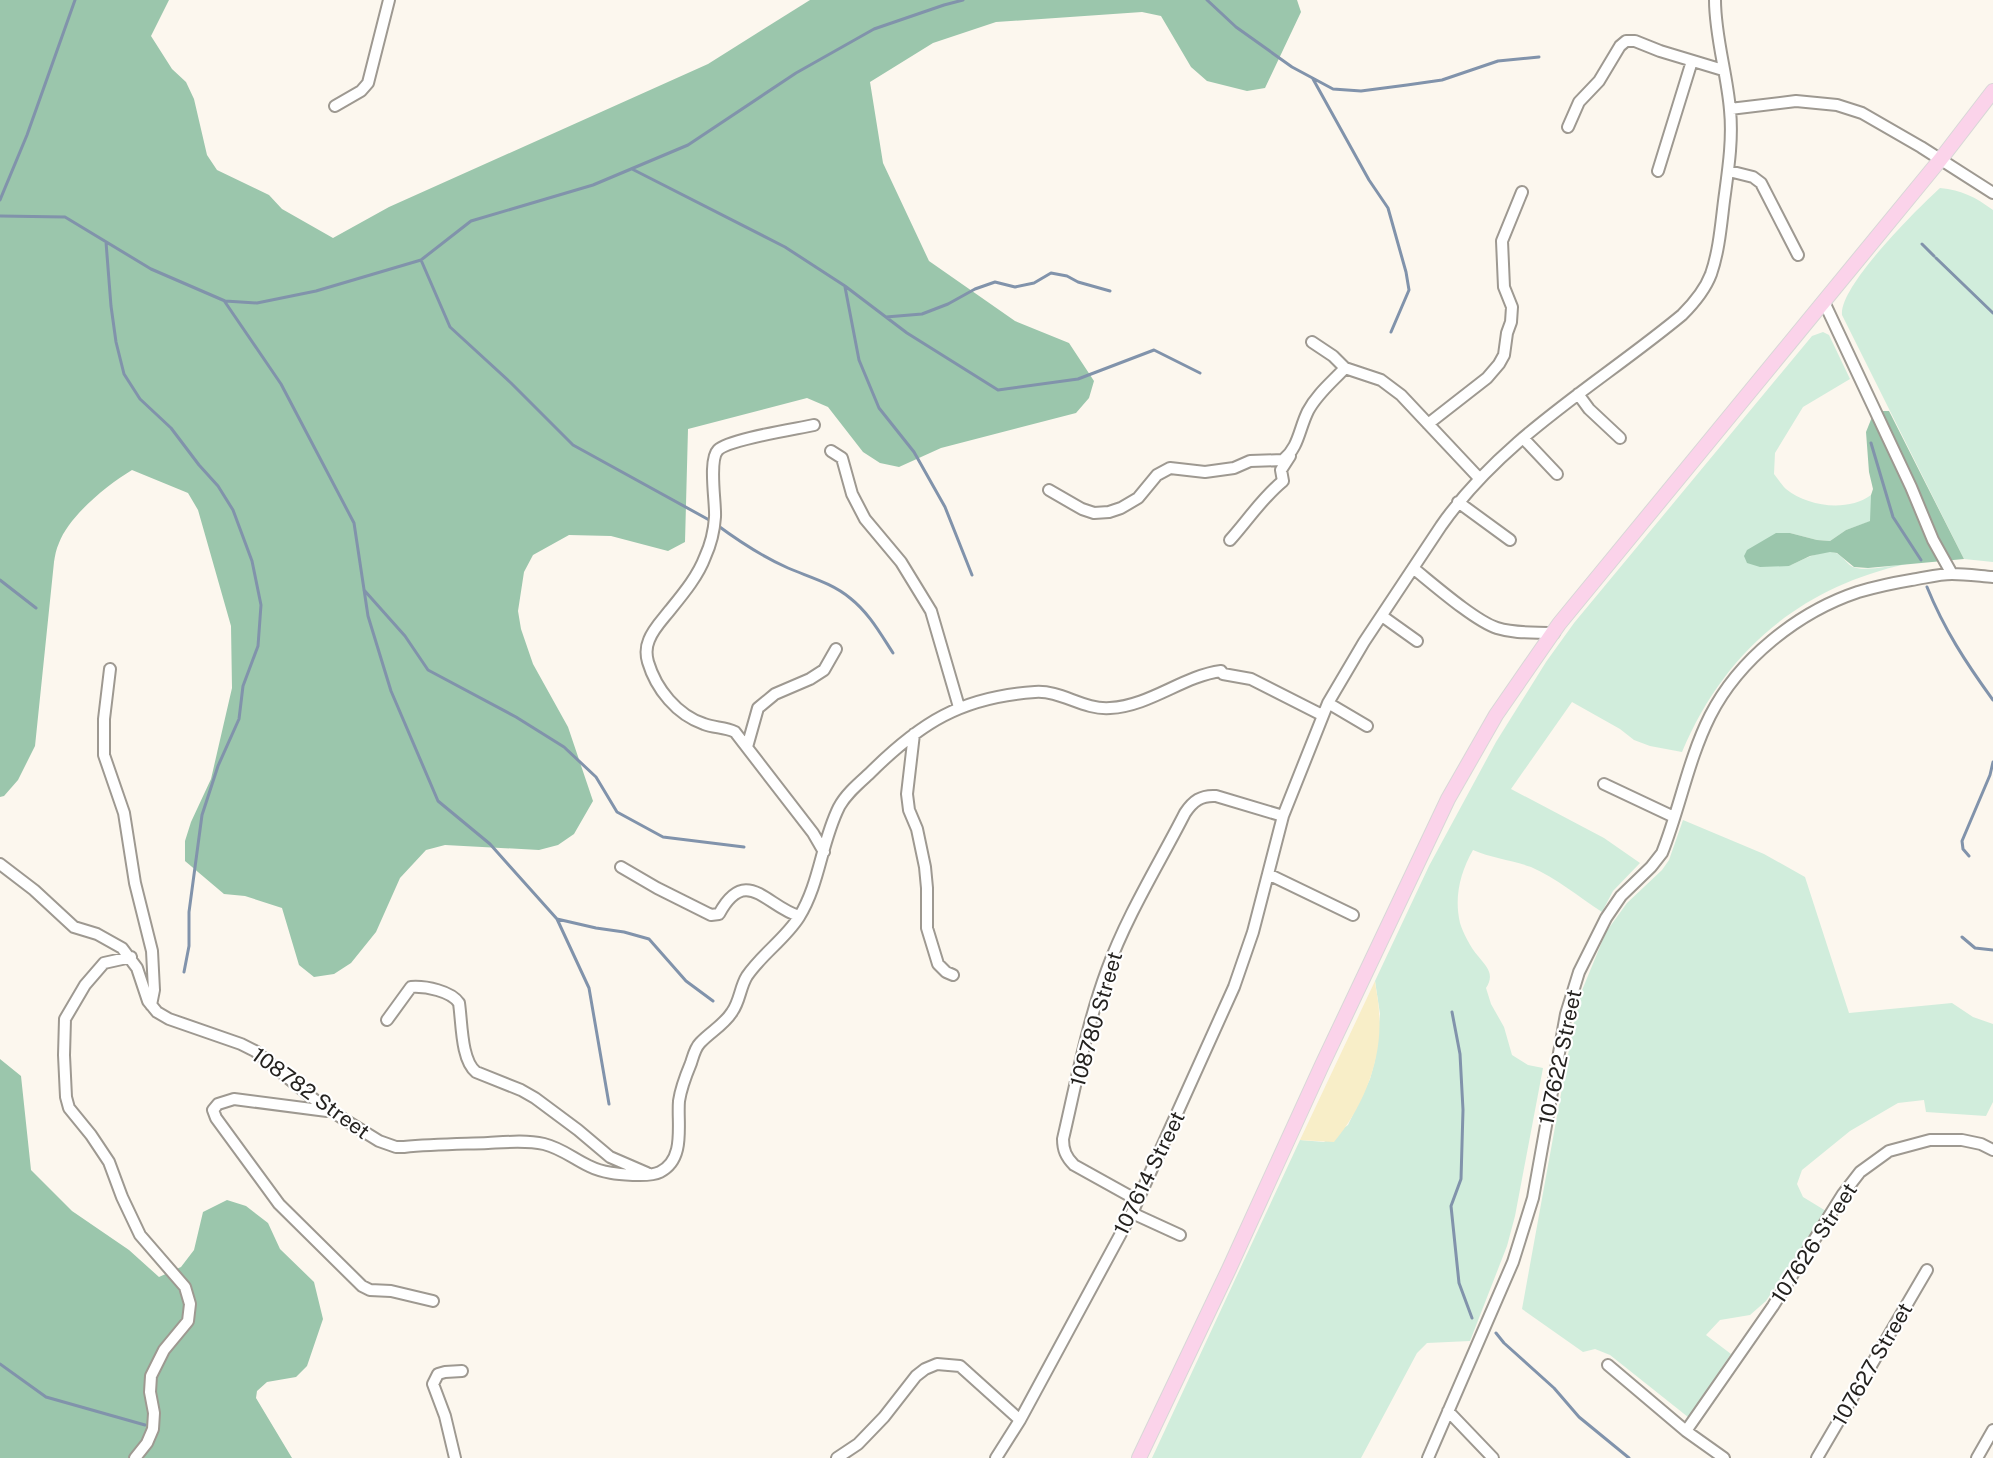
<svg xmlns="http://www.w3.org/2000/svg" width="1993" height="1458" font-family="'Public Sans',sans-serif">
<rect width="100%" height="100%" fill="#fcf7ee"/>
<path fill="#d1eddc" d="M1940,188C1962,190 1975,197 1993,210V562L1964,559L1842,315C1839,286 1918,208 1940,188Z
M1823,332L1829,335L1850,379L1803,407L1775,453L1774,474C1778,479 1782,485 1786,489C1808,507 1848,512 1871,495V521L1846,530L1830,541L1817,540L1790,533L1789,566C1800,561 1826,547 1838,554C1844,558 1848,565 1853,567C1864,572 1893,565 1906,564C1799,588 1724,652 1682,752L1650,746L1634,740L1620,729L1572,702L1511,789L1604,838L1640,863L1613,891L1602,912C1579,897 1556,878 1531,867C1512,860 1491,858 1473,850C1460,873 1454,897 1460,923C1463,933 1471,948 1478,956C1487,967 1495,974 1486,988L1491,1004L1504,1027L1512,1055L1528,1065L1543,1068L1515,1216L1507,1246L1470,1341L1427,1343L1417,1353L1361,1458H1152L1300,1140L1324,1142L1348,1125L1370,1079L1375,1060L1380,1014L1375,981L1429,866L1496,742L1546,662L1574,623L1812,336Z
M1683,820L1764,854L1805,877L1849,1013L1952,1003L1973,1017L1993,1024V1102L1986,1116L1926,1112L1924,1100L1898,1103L1850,1131L1802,1170L1797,1184L1803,1197L1826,1211L1766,1301L1750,1315L1720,1320L1706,1335L1731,1354L1688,1417L1610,1355L1595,1349L1583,1352L1522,1309L1578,1000L1606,932L1627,903L1662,870L1669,860Z"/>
<path fill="#9bc6ac" d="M0,0H169L151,36L172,69L186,82L194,99L207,155L217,170L269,195L282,209L333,238L389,207L708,64L810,0H1297L1301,12L1265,88L1247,91L1207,81L1191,67L1161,16L1142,12L996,22L933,43L870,82L883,163L929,261L1015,321L1069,343L1094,381L1089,398L1076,413L941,448L899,467L880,463L863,452L828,407L807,398L688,429L685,542L668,551L611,536L569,535L533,555L524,572L518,611L521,629L533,664L568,727L593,801L574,834L558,845L539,850L445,845L426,850L400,878L376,932L351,963L334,974L314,977L299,965L282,908L245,896L224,894L185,861V841L191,822L211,779L232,688L231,626L198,510L188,493L132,470C107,485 69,516 59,543C56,549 55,556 54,562L35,746L18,780L4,796L0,797Z
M1881,411H1889L1964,559L1868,568L1854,567L1837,553L1830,552L1810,556L1789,566L1760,567L1747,563L1744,556L1747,550L1776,533H1790L1817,540L1830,541L1846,530L1870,521L1871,495L1873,489L1869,472L1866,432L1872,417Z
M0,1059L21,1076L31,1170L72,1211L129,1250L159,1277L181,1267L194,1250L203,1212L227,1200L246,1206L268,1223L280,1249L314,1282L323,1319L307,1366L296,1377L267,1382L257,1391L256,1398L292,1458H0Z"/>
<path fill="#f8eec8" d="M1375,981C1376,991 1379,1002 1379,1013C1383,1059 1363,1108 1334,1142L1300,1140Z"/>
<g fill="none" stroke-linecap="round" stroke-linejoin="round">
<path stroke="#8193ab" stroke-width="3" d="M1207,0L1236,27L1292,67L1333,89L1361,91L1407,85L1442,80L1498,61L1539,57
M1313,79L1369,180L1388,208L1406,272L1409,290L1391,332
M632,169L785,247L845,286L907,333L998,390L1078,379L1154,350L1200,373
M0,200L27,135L75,0
M0,216L65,217L151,269L225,301L257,303L316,291L421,260L471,221L593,185L688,145L796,73L874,29L944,5L963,0
M106,242L111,306L116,342L124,374L140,399L171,428L199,465L218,486L233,510L252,561L261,605L258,646L243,686L239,719L218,766L202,815L189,912V946L184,972
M1922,244L1934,256
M1936,258L1993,313
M421,260L450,327L511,383L573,445L711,521
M845,287L859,360L879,408L914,452L945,507L972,575
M225,302L281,384L354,523L368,616L391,691L438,801L490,844L557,919L589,988L609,1104
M886,317L922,314L948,304L975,289L995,282L1015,287L1034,283L1051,273L1067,276L1078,282L1110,291
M1871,443L1893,517L1921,560
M717,525C740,542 761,556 788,568C809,577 832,583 850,598C869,613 880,633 893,653
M0,580L36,608
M1927,587C1944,629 1966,663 1993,700
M364,590L405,636L428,670L516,717L564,747L596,777L617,812L663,837L744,847
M1969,856L1963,849L1962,841L1990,775L1993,762
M557,919L596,928L624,932L649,939L686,981L713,1001
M1962,937L1975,948L1993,950
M1452,1012L1460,1054L1463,1110L1461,1179L1451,1206L1459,1283L1472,1318
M1496,1333L1504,1343L1554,1388L1579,1417L1629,1458
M0,1364L46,1397L145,1425"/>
<g stroke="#9e9991" stroke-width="14">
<path id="minor" d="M335,106L361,91L368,83L389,0
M1730,109L1796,101L1837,105L1862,113L1921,147L1993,193
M1568,127L1579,102L1599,81L1620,46L1626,41H1635L1660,51L1723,70
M1658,171L1692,61
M1729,171L1753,177L1761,183L1798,255
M1824,302L1911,487L1933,540L1952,574
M1312,342L1333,356L1345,368L1381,380L1401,395L1479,478
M1578,394L1589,409L1620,438
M1428,424L1487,378L1499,364L1504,355L1507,333L1511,322L1512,307L1504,287L1502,241L1522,192
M814,425C796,429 729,439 718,450C708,460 716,503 715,517C714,532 711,544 705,557C698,576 683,594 670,610C663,619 653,629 649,640C646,647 646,655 648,662C656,689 677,715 704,724C714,728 725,727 735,732L813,833L824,852
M1523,438L1557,474
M831,451L842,458L852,494L865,519L901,562L931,611L959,707
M1049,490L1082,509L1094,513L1109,512L1121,508L1138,498L1157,475L1170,468L1205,472L1234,468L1250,461L1283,460C1299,447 1299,429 1308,411C1317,394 1332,382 1345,368
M1458,502L1510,540
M1230,540C1248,520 1262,498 1283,481L1281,470L1290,456
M1413,568C1433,584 1475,621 1497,628C1516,634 1535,632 1554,633
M1382,616L1417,641
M110,669L104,719V755L124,813L135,883L152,951L154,990L151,1005
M1328,703L1367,726
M914,734L907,794L909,810L917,829L925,867L927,888V928L938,964L946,972L953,975
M747,747L758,708L775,694L810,679L824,670L836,649
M1604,784L1674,817
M0,864L34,890L74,927L97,934L122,948L137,968L148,1001L157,1012L169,1019L241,1044L255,1051L315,1100L345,1120L379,1141L396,1147H404C432,1144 460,1144 488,1143C506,1142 526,1140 544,1144C561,1148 574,1159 589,1166C603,1173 618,1174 633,1175C642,1175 652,1176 660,1172C686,1159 677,1124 679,1101C681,1087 686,1075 691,1063C693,1057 695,1048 700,1043C710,1032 724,1025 732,1012C740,1001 740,987 747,976C762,954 785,939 799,917C820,883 821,843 839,807C846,794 858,784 869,774C920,723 961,697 1035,692C1061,690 1083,710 1110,708C1150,706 1183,676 1221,671L1223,674L1251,679L1322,715
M621,867L657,888L711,915L719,914C746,864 767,907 799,916
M1268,874L1353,915
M131,957L104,963L85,985L65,1019L64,1055L66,1097L69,1108L91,1135L109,1162L122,1197L140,1235L185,1287L190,1304L188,1321L164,1350L151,1376L150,1392L154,1413L153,1429L147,1443L135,1458
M387,1020L411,987C426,986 451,991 459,1003C462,1023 461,1060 476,1072L521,1090L535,1098L578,1130L610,1157L647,1173
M327,1111L234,1099L218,1104L213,1110L216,1118L279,1204L362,1286L370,1290L391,1291L433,1301
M1137,1200L1074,1165C1066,1157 1063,1150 1063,1139C1076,1083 1087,1024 1107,970C1127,915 1159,864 1185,813C1193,801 1201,795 1216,796L1283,816
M1132,1213L1180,1235
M1608,1365L1686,1431L1724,1458
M1448,1411L1493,1458
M1686,1431L1773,1306L1843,1194L1860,1172L1889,1151L1930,1140H1962L1981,1144L1993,1150
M455,1458L445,1416L433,1384L438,1374L445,1372L462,1371
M837,1458L858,1444L884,1417L916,1376L925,1369L937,1364L960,1366L1020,1420
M996,1458L1020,1420L1132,1213L1234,987L1253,932L1283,816L1328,703L1364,642L1441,526C1503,437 1600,383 1682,315C1694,303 1705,290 1711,274C1719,251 1721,225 1724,201C1728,171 1733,140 1730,110C1727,73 1715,37 1715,0
M1428,1458L1513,1262L1533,1198L1566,1014L1579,972L1606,918L1621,896L1651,867L1662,853C1680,808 1688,760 1710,716C1739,659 1798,612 1858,592C1875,587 1893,583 1911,580C1925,578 1938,574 1952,574C1965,574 1980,576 1993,577
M1817,1458L1927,1270
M1977,1458L1993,1430"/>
</g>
<g stroke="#d8d7d7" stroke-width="16">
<path id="major" d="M1139,1458L1229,1269L1322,1065L1448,799L1496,715L1559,624L1940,160L1993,91"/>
</g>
<use href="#minor" stroke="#fff" stroke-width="10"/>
<use href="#major" stroke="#fbd3ea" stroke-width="14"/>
</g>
<g text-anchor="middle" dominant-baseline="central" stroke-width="4.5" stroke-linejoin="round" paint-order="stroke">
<g font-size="21" fill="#24221f" stroke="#fff">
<text transform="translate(1096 1019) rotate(-74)">108780 Street</text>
<text transform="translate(1560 1057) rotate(-78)">107622 Street</text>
<text transform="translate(311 1093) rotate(36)">108782 Street</text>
<text transform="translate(1149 1173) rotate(-64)">107614 Street</text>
<text transform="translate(1814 1243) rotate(-57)">107626 Street</text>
<text transform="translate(1872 1364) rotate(-60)">107627 Street</text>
</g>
</g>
</svg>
